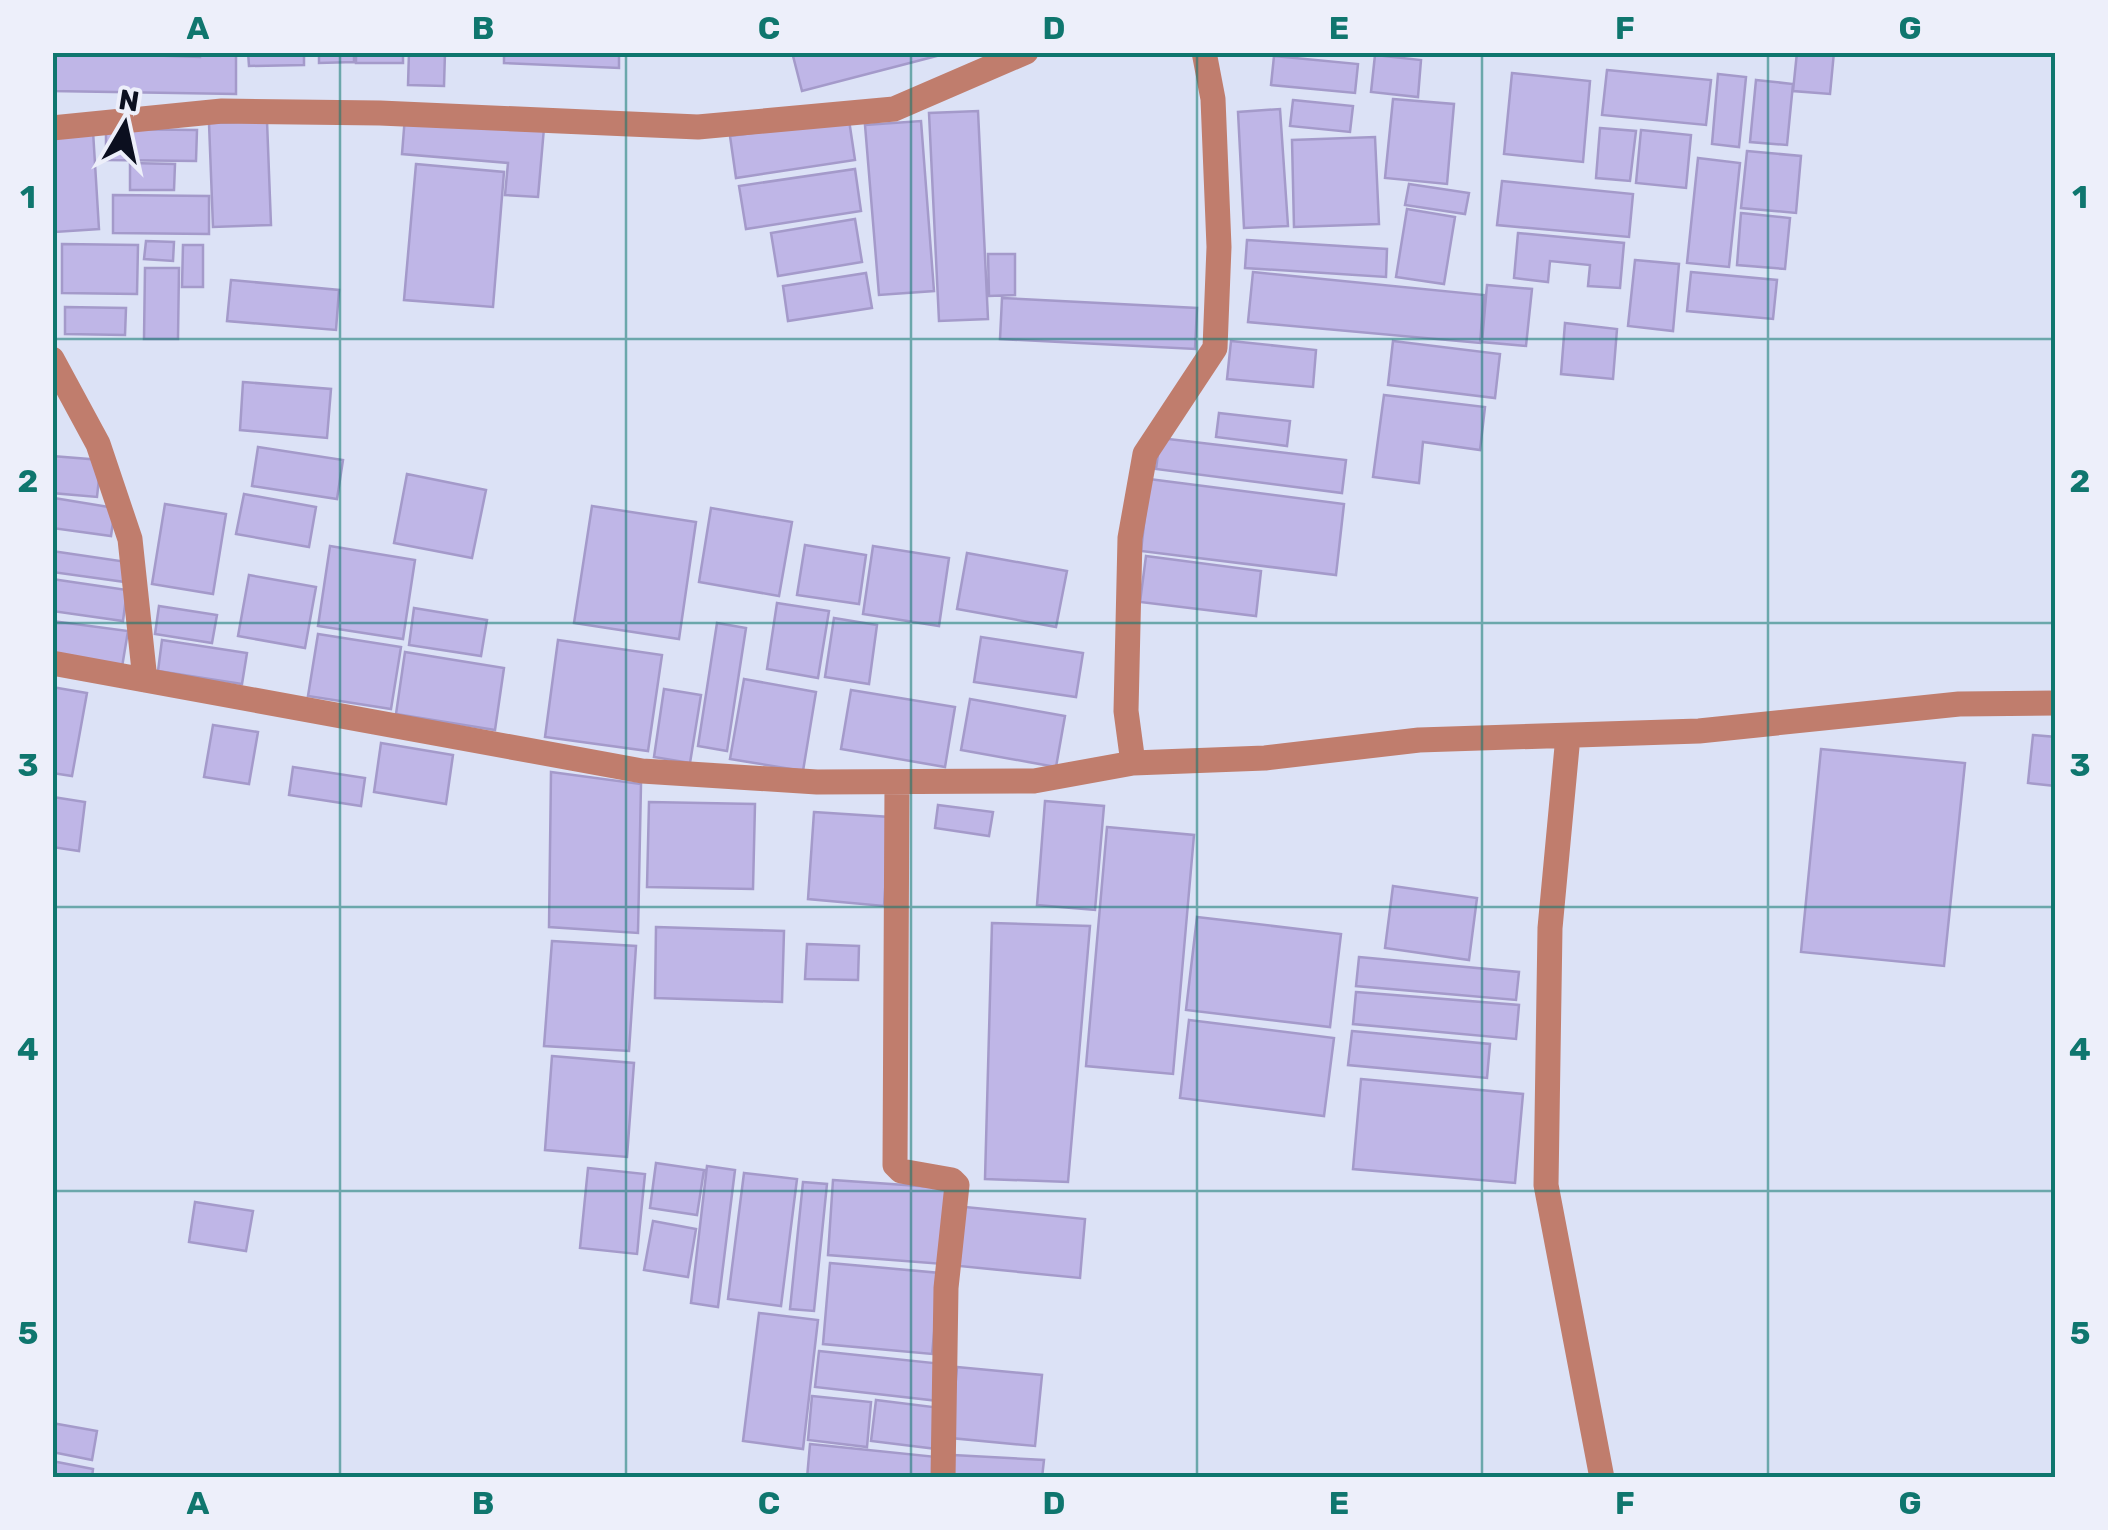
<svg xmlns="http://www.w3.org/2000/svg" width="2108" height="1530" font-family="Rubik,sans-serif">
<rect width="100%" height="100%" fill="#dce2f6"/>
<path fill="#bfb6e7" stroke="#a49aca" stroke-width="2.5" d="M52,52L200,57V52H236V94L52,91Z
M248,52H304V65L249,66Z
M319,52H354V62L319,63Z
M356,52H403V63H356Z
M409,52H445L444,86L408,85Z
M504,52H619V68L504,63Z
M792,52H952L802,91Z
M1797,52H1834L1830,94L1793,91Z
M1375,55L1421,60L1418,97L1371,92Z
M1274,56L1358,64L1355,93L1271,85Z
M1607,70L1711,80L1706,125L1602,115Z
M1512,73L1590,81L1583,162L1504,154Z
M1718,74L1746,77L1739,147L1712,144Z
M1756,80L1793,84L1787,145L1750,142Z
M1393,99L1454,104L1447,184L1385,178Z
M1293,100L1353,106L1350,132L1290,126Z
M1280,109L1288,226L1244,228L1238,112Z
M978,111L988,319L939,321L929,113Z
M405,116L544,128L538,197L505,195L508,163L402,154Z
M849,120L855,160L736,178L730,136Z
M267,121L271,225L213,227L209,123Z
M921,121L934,291L879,295L865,125Z
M1600,128L1636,131L1630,181L1596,178Z
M106,129L197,130L196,161L106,160Z
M1641,130L1691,135L1686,188L1636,183Z
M93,131L99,229L55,232L52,134Z
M1375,137L1379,224L1294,227L1292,140Z
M1747,151L1801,156L1796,213L1741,208Z
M1698,158L1740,163L1729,267L1687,263Z
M130,163L175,164L174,190H130Z
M416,164L504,172L493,307L404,300Z
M855,169L861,211L746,229L739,186Z
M1502,181L1633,194L1629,237L1497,225Z
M1409,184L1469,193L1465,214L1405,205Z
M113,195L209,196V234L113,233Z
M1407,209L1455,217L1444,284L1396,277Z
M1741,213L1790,218L1785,269L1737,265Z
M855,219L862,262L778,276L771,233Z
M1518,233L1624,243L1620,288L1588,286L1590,265L1550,261L1548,282L1514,278Z
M1247,240L1387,249L1386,277L1245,268Z
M146,241L174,242L173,261L144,259Z
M62,244L138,245L137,294L62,293Z
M183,245H203V287H182Z
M988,254H1015V295L989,296Z
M1635,260L1679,264L1673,331L1628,326Z
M145,268H179L178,339H144Z
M1253,272L1484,295L1480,343L1248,322Z
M1691,272L1777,280L1773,319L1687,311Z
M866,273L872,308L788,321L783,286Z
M231,280L339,290L336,330L227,321Z
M1487,285L1532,289L1526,346L1482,342Z
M1002,298L1197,308L1195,349L1000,339Z
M65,307L126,308L125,335L65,334Z
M1565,323L1617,329L1613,379L1561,374Z
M1231,341L1316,350L1313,387L1227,379Z
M1393,341L1500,354L1495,398L1388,385Z
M243,382L331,389L327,438L240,430Z
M1384,395L1485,407L1480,450L1423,442L1419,483L1373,477Z
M1219,413L1290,421L1287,446L1216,437Z
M1160,438L1346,460L1342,493L1156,469Z
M258,447L343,460L337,499L252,486Z
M52,456L101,460L97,497L52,493Z
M407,474L486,490L472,558L394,543Z
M1149,479L1344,504L1336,575L1141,551Z
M244,494L316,507L309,547L236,534Z
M54,498L115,508L111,536L52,528Z
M165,504L226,514L213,594L152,584Z
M592,506L696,522L679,639L574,623Z
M711,508L792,522L779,596L699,582Z
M805,545L866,555L859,604L797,595Z
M330,546L415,560L403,639L318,626Z
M873,546L949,558L939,626L863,614Z
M52,551L127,562L125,582L52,572Z
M967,553L1067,571L1056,627L957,609Z
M1146,556L1261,571L1256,616L1140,602Z
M249,575L316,587L305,648L238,636Z
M52,579L127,590L123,621L52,611Z
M777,603L829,611L818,678L767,669Z
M159,606L217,615L212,643L155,634Z
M414,608L487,620L481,656L409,645Z
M834,618L877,625L869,684L825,677Z
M52,621L128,631L122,667L52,657Z
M717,623L746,628L727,751L698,746Z
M318,634L401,647L391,709L308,696Z
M981,637L1083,653L1076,697L974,682Z
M162,640L247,653L242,684L158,671Z
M558,640L662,655L648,751L545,737Z
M405,652L504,668L495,730L396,714Z
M744,679L816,692L803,771L730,759Z
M52,687L87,693L72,776L52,773Z
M664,689L701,695L690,763L654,757Z
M851,690L955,707L945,767L841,749Z
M970,699L1065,716L1056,767L961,750Z
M213,725L258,732L249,784L204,777Z
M2033,735L2056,737V786L2028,783Z
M381,743L453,755L446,804L374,792Z
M1821,749L1965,763L1944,966L1801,952Z
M293,767L365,778L361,806L289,795Z
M551,772L641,784L638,933L549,927Z
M53,797L85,802L79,851L52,847Z
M1045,801L1104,806L1095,910L1037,905Z
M649,802L755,804L753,889L647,887Z
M938,805L993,812L989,836L935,828Z
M814,812L890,817L884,906L808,899Z
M1107,827L1194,835L1173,1074L1086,1066Z
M1393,886L1477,898L1469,960L1385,948Z
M1197,917L1341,934L1330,1027L1186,1010Z
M992,923L1090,926L1068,1182L985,1179Z
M656,927L784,931L782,1002L655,998Z
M552,941L636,946L629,1051L544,1046Z
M807,944L859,946L858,980L805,979Z
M1359,957L1519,972L1516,1000L1356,986Z
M1356,992L1519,1005L1516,1039L1353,1024Z
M1189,1020L1334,1038L1324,1116L1180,1098Z
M1352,1031L1490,1044L1487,1078L1348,1065Z
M552,1056L634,1063L627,1157L545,1150Z
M1361,1079L1523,1094L1515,1183L1353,1169Z
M656,1163L704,1170L697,1215L650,1208Z
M707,1166L735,1170L718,1307L691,1303Z
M588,1168L645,1174L637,1254L580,1248Z
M744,1173L797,1179L781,1306L728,1299Z
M833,1180L948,1188L943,1264L828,1255Z
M803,1182L827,1184L814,1311L790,1309Z
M195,1202L253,1211L246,1251L189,1242Z
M965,1207L1085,1219L1080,1278L959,1266Z
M653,1221L696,1229L688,1277L644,1270Z
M830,1263L940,1273L932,1354L823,1344Z
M759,1313L818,1320L803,1449L743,1441Z
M819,1351L943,1364L939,1401L815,1387Z
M957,1367L1042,1375L1035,1446L951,1438Z
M812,1396L871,1402L867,1447L808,1440Z
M876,1400L941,1408L937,1449L871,1441Z
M52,1423L97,1431L92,1460L52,1452Z
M810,1444L937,1457L935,1478H807Z
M953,1455L1044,1460L1042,1478H952Z
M52,1461L93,1469L92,1478H52Z"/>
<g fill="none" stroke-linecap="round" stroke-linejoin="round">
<path stroke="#c07d6d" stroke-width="25" d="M52,128L222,111L380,113L698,127L894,109L1026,52
M52,359L98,444L130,539L145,680
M52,663L642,771L817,782L1034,781L1133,763L1265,758L1419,740L1699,731L1959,704L2056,703
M1568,736L1550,928L1546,1185L1602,1478
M1133,763L1126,711L1130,538L1145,454L1215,348L1219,247L1213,99L1204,52
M897,783L895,1165L901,1171L952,1180L957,1185L946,1288L943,1478"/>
</g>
<path fill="none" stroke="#0f766e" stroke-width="2.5" stroke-opacity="0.55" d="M340,52V1478M626,52V1478M911,52V1478M1197,52V1478M1482,52V1478M1768,52V1478M52,339H2056M52,623H2056M52,907H2056M52,1191H2056"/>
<rect width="2108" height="1530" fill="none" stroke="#edeffa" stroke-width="110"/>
<g transform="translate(125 125) rotate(9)" stroke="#edeffa" stroke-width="8" paint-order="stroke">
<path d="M0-8L18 38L0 25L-18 38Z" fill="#0b0f1f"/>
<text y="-15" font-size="28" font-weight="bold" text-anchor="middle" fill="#0b0f1f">N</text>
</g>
<rect x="55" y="55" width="1998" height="1420" fill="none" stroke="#0f766e" stroke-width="4"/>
<g font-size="32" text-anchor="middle" font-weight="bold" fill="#0f766e">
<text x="198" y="39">A</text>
<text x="483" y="39">B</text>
<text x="769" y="39">C</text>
<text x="1054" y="39">D</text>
<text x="1339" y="39">E</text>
<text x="1625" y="39">F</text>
<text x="1910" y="39">G</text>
<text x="28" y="208">1</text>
<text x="2080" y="208">1</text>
<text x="28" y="492">2</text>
<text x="2080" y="492">2</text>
<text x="28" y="776">3</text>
<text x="2080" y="776">3</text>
<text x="28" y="1060">4</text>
<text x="2080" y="1060">4</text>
<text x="28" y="1344">5</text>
<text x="2080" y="1344">5</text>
<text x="198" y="1514">A</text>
<text x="483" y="1514">B</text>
<text x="769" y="1514">C</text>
<text x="1054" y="1514">D</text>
<text x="1339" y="1514">E</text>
<text x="1625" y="1514">F</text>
<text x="1910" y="1514">G</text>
</g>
</svg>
